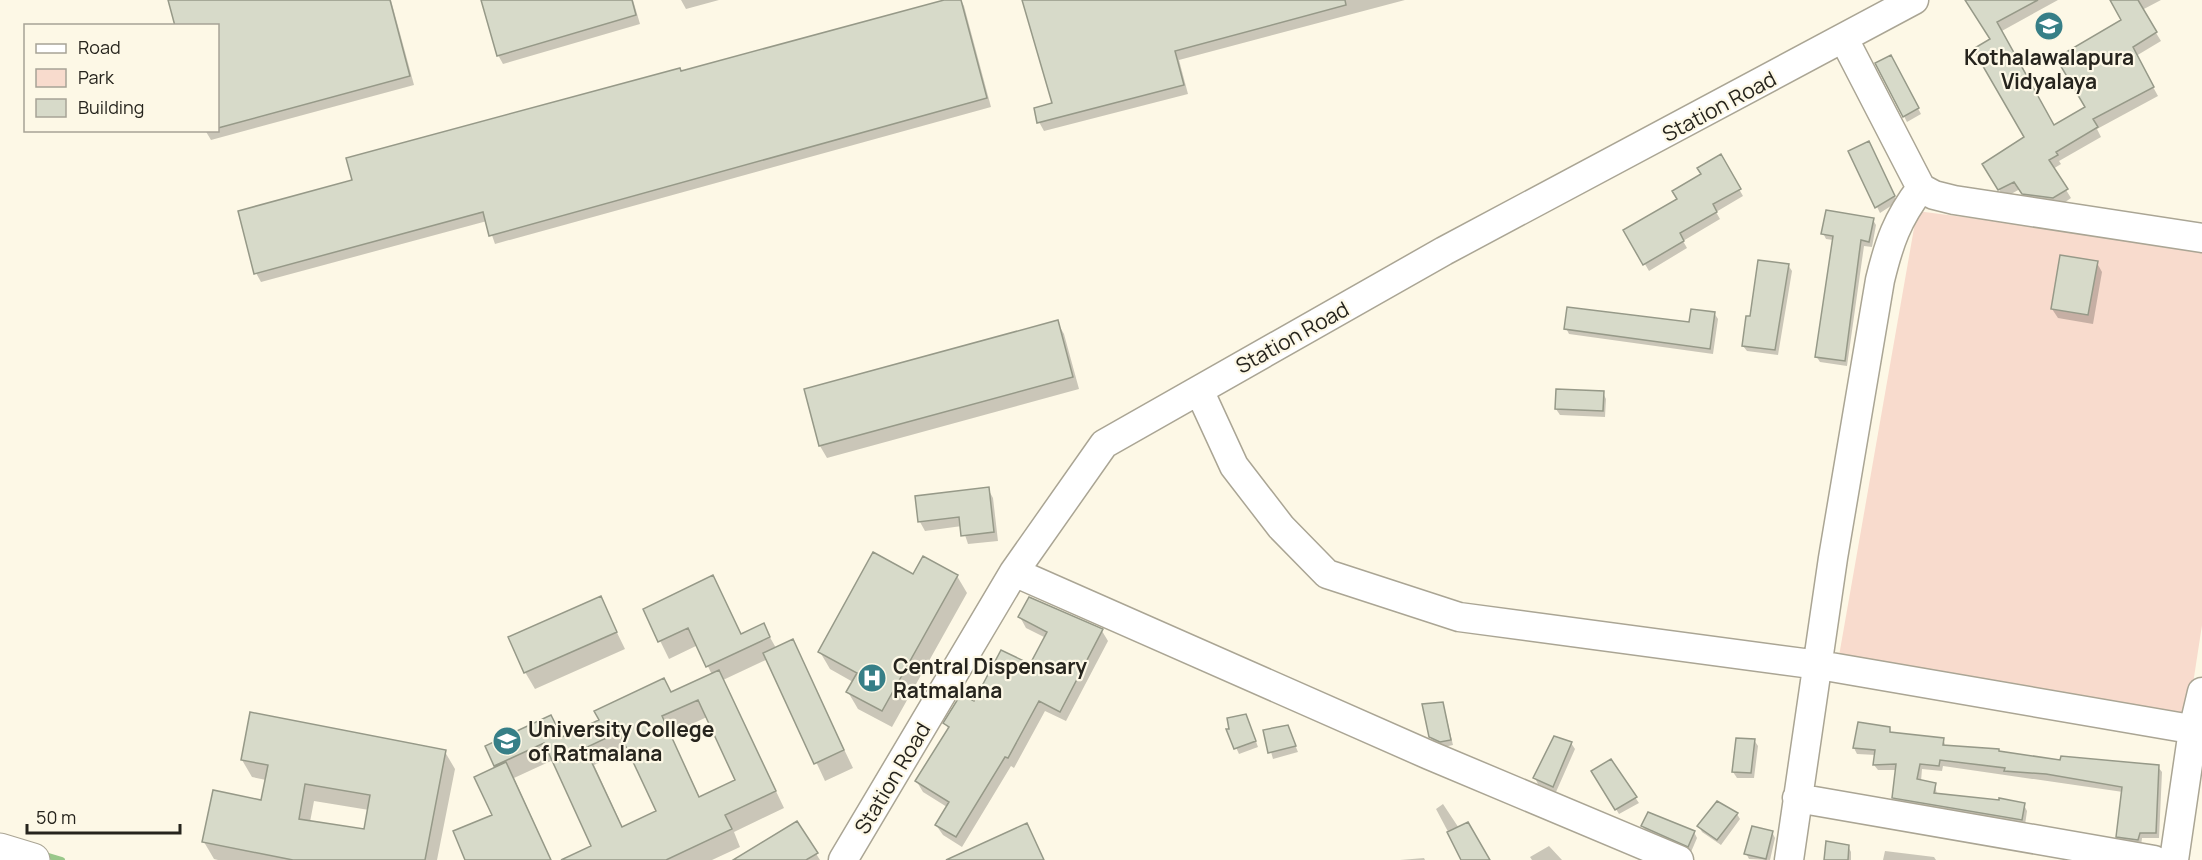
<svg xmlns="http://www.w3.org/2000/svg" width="2202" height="860" font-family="Manrope,sans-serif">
<rect width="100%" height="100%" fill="#fdf8e6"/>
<path fill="#f8dbcd" d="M1917,211L2202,248V625L2187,723L1839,656Z"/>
<path fill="#0003" fill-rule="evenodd" d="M170,0H391L414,85L211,140L205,130H218V26Z
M482,0H633L640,24L503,64L498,55Z
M681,0H719L686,9Z
M950,0H961L964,6L991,107L495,244L487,221L261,282L256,273L354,181L682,73Z
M1024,0H1405L1179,60L1188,94L1044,131L1039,122L1054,104Z
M1973,0H2058L2000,32L2054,127L2087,108L2123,20L2112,0H2161L2142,10L2161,41L2136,56L2158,96L2097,129L2101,137L2059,161L2061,164L2053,169L2071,198L2058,207L2028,202L2020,189L2004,198L1984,164L2026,138L1992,40Z
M1891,57L1921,114L1907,122L1877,64Z
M1872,149L1897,202L1880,213L1850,152Z
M1720,156L1743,196L1716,212L1720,219L1683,241L1687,248L1649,271L1625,230L1679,200Z
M1873,220L1876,225L1872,247L1864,246L1847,366L1820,362L1816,356L1833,240L1826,239L1823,233Z
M2097,263L2102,272L2093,324L2058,318L2052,309Z
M1788,265L1792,271L1778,355L1747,351L1743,346L1751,318Z
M1714,313L1718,319L1713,354L1569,334L1566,328L1690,323Z
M1057,322L1064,334L1079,389L827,458L820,446L806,390Z
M1603,393L1606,399L1605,417L1560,415L1556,409Z
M988,489L993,498L998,541L968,544L962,526L925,531L920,522Z
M913,576H957L967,593L892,727L858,709L848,692L853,682L830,669L820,652Z
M712,577L742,635L763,625L776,648L792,641L853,768L825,781L768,659L723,680L784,808L734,832L740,847L712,860H564L593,847L553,760L514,778L551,860H467L494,816L497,768L487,747L551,717L563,739L712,675L698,645L669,659L645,610ZM707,717L737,780L700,798L670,734ZM628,749L658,812L623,828L594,765Z
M600,598L625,649L535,689L525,672Z
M1020,617L1102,631L1108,641L1066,721L1045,711L1014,768L1011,766L962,847L943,835L936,825L947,807L923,792L917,782L949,730L945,723L1031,666L1046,638L1026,628Z
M1443,703L1453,745L1444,747L1434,743L1431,737Z
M1249,722L1258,747L1239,754L1228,730Z
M1889,729L1892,734L1943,739L1946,747L2061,762L2158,767L2162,772L2159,838H2142L2141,846L2121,842L2118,836L2123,792L1943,766L1942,771L1922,769L1921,781L1935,784L1937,795L2024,805L2027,811L2025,825L1896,803L1893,797L1897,770H1878L1874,765L1876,755L1857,754L1854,748Z
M1265,731L1290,733L1298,752L1273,759Z
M1754,740L1758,746L1754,778H1737L1733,772Z
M1571,743L1575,749L1556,792L1538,784L1535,778Z
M445,752L455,769L437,860H218L214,859L204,842L262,801L266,780L252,777L242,760ZM314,801L369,810L365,831L310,822Z
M1610,761L1639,803L1619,814L1593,771Z
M1443,804L1480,860H1463L1436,809Z
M1737,814L1740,819L1721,845L1702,832L1699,826Z
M797,823L820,860H736Z
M1643,826L1694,832L1697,838L1691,852L1646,832Z
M1772,832L1775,838L1770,860L1749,859L1746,853Z
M1549,846L1562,860H1532L1530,857Z
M1848,846L1851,852V860H1825Z
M1885,851L1934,857L1936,860H1883Z
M1424,858L1425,860H1400Z"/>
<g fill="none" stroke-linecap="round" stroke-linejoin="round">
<path stroke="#99c88a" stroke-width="6" d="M42,854L62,860"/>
</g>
<path fill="#d7dac9" stroke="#969988" stroke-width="1.5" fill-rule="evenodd" d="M168,0H390L410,76L218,128V26H175Z
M481,0H632L636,15L497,56Z
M944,0H961L987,98L489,236L483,212L254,274L238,211L352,180L346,158L680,68L681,71Z
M1022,0H1345L1346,5L1175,51L1184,85L1037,123L1034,108L1052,103Z
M1965,0H2038L1997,22L2054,125L2085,107L2056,58L2121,20L2110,0H2138L2157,32L2133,47L2154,87L2093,119L2098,127L2056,152L2058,155L2049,160L2068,189L2053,198L2022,194L2014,182L1998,190L1982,164L2024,137L1973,49L1990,39Z
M1891,55L1919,108L1903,117L1875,63Z
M1869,141L1895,196L1875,208L1848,151Z
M1721,154L1741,189L1713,204L1717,212L1680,233L1684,241L1643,265L1623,230L1677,199L1672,191L1701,174L1697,168Z
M1826,210L1874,218L1869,242L1861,240L1845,361L1815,357L1833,236L1821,234Z
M2060,255L2098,261L2088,315L2051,309Z
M1758,260L1789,264L1775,350L1742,346L1746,316H1750Z
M1567,307L1689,322L1691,309L1715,312L1710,349L1564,329Z
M1058,320L1073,377L819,446L804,389Z
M1556,389L1604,391L1603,411L1555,409Z
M989,487L994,532L961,536L959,517L918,522L915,496Z
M873,552L913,574L923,556L958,575L882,711L846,692L857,673L818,652Z
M713,575L741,634L764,623L770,637L706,667L688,628L658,642L643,609Z
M601,596L617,632L524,673L508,637Z
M1029,597L1103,629L1060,712L1039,701L1008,758L1005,757L956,837L935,825L949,802L915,781L949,727L943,723L961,694L974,701L1001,650L1030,664L1047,632L1018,617Z
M793,639L844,750L814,764L763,653Z
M719,670L776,791L725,815L732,829L666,860H561L591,846L544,743L494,766L485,746L551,715L562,737L599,720L594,711L664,678L671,692ZM698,700L735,780L699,797L662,716ZM619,732L656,811L622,827L585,748Z
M1443,702L1451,740L1440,742L1429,737L1422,704Z
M250,712L446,750L425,860H293L202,842L213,790L261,800L268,765L241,760ZM305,784L370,795L364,829L299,819Z
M1246,714L1256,741L1234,749L1226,729H1229L1227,718Z
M1858,722L1890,727V732L1944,738L1943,745L1999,749V751L2060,760L2061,756L2159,765L2156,833H2140L2138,840L2116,837L2122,787L2046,774L2004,771L2005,768L1940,760L1939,766L1920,764L1917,779L1936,783L1934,793L1999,800V798L2025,803L2022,820L1892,798L1896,764L1873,765L1875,750L1853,748Z
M1288,725L1296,746L1268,753L1263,730Z
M1554,736L1572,742L1553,787L1533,778Z
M1736,738L1755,739L1751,773L1732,772Z
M1611,759L1637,797L1615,810L1591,771Z
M506,762L551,860H465L453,831L492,815L474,777Z
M1717,801L1738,813L1717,840L1697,826Z
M1648,812L1695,831L1688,847L1641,826Z
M797,821L818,853L806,860H733Z
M1468,822L1490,860H1461L1447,832Z
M1027,823L1044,860H946Z
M1752,826L1773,831L1766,859L1744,854Z
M1826,841L1849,845L1848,860H1824Z"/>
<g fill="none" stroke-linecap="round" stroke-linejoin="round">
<g stroke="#aaa594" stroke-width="31">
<path id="minor" d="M1844,39L1921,188L1934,195L1954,200L2202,238
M1199,390L1234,466L1281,527L1327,574L1459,617L1819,665L2202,731
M1014,572L1429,755L1679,860
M1797,798L2154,860
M843,860L1014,572L1104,444L1444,251L1914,0
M1789,860L1833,558L1880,280C1889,243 1897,219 1921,188
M2174,860L2193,730L2202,692"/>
</g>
<g stroke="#aaa594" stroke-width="35">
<path id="highway" d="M0,850L33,860"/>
</g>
<use href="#minor" stroke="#fff" stroke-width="28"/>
<use href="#highway" stroke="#fff" stroke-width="33"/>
</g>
<defs>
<g id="school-disc" transform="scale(1.5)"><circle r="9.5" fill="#377f87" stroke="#fdf8e6"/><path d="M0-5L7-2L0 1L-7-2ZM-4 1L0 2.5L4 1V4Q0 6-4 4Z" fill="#fff"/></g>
<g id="hospital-disc" transform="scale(1.5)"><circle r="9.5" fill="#377f87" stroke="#fdf8e6"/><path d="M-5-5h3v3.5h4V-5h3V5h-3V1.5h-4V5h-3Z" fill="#fff"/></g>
<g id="university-disc" transform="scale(1.5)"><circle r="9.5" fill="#377f87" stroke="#fdf8e6"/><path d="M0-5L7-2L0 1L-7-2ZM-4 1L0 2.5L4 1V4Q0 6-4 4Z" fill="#fff"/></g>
</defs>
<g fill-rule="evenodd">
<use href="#school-disc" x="2049" y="26"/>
<use href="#hospital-disc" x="872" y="678"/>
<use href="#university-disc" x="507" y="741"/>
</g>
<g text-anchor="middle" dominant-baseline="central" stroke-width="4.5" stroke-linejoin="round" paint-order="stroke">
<g font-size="21" font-weight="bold" fill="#26241d" stroke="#fdf8e6" text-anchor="start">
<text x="2049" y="57" text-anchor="middle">Kothalawalapura<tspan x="2049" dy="24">Vidyalaya</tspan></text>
<text x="893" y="666">Central Dispensary<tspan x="893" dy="24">Ratmalana</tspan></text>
<text x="528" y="729">University College<tspan x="528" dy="24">of Ratmalana</tspan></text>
</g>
<g font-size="21" fill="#26241d" stroke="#fdf8e6">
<text transform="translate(1719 106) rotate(-28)">Station Road</text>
<text transform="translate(1292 337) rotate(-29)">Station Road</text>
<text transform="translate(892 778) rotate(-59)">Station Road</text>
</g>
</g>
<rect x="24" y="24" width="195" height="108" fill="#fdf8e6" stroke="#a7a396" stroke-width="1.5"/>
<rect x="36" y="44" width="30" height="9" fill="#ffffff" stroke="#a7a396" stroke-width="1.5"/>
<text x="78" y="54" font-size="18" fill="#26241d">Road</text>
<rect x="36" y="69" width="30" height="18" fill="#f8dbcd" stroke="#a7a396" stroke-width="1.5"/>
<text x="78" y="84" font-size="18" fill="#26241d">Park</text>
<rect x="36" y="99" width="30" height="18" fill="#d7dac9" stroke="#a7a396" stroke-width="1.5"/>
<text x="78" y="114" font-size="18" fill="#26241d">Building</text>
<path d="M27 824v9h153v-9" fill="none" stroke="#26241d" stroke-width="3"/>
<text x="36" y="824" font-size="18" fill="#26241d" stroke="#fdf8e6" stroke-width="4.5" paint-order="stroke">50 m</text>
</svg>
